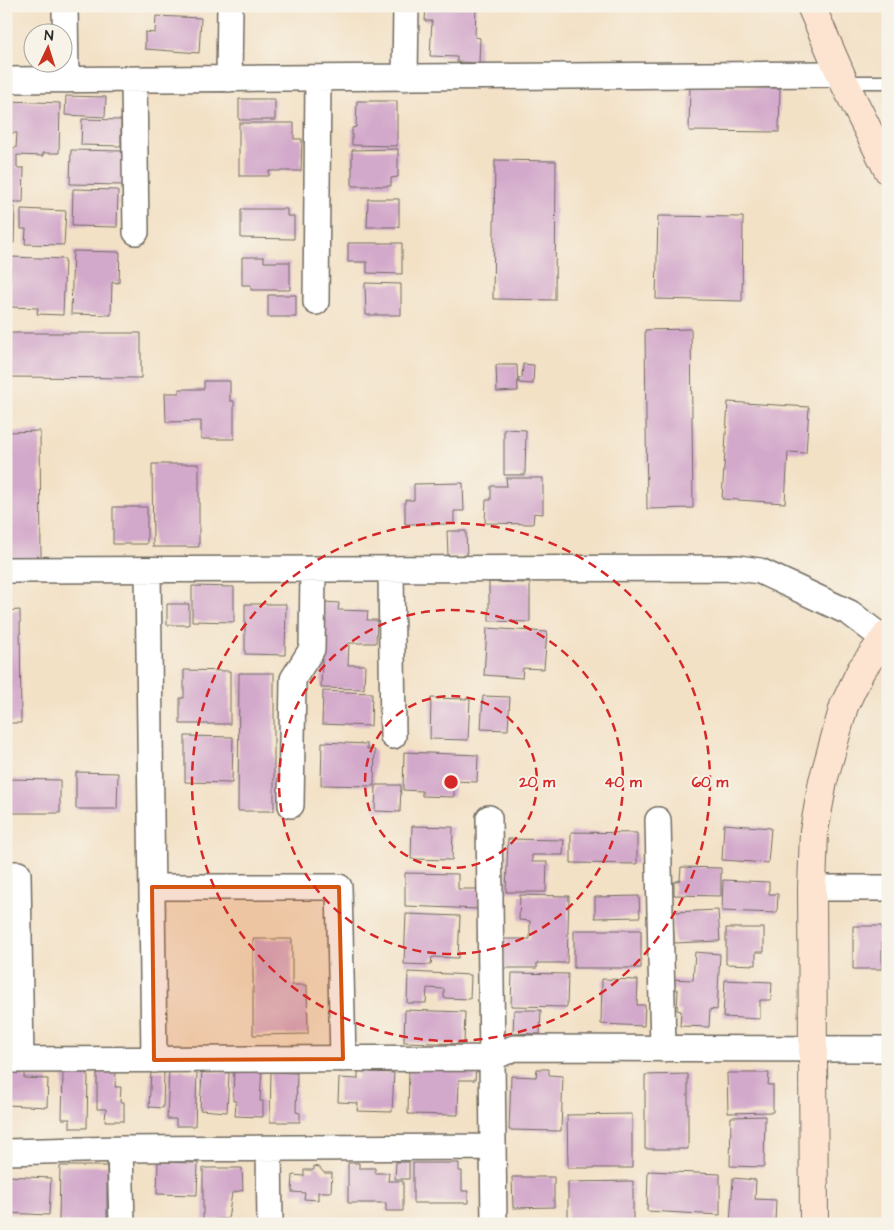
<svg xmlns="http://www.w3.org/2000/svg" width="894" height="1230" font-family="'Architects Daughter',sans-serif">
<rect width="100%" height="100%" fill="#f7f3e8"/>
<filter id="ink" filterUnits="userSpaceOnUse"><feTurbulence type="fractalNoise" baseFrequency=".02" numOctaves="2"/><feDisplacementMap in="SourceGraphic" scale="10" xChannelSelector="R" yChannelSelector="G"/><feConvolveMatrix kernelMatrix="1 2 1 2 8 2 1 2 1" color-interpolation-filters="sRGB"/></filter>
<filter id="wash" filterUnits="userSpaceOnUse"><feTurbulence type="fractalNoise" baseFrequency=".0096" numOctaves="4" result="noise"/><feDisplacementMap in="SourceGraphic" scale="20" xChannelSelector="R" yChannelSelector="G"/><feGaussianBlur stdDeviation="1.12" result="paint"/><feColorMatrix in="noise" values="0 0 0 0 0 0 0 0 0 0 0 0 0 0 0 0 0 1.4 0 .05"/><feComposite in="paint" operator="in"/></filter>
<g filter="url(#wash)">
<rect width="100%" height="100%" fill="#f3e1c6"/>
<g id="blocks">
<path fill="#d3a9cb" d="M163,6H186V10L163,9Z
M426,6H476L475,37L480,38L479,63L457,62V57L430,56L432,21H425Z
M156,16L201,18L199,53L145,49V32L155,33Z
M690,87L780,88L779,132L689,131Z
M66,96L106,97L105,117L65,115Z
M239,99H275V120H239Z
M9,101L60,103L59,153H43V156L17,155V168H24L23,202H6V148H16L17,133H8Z
M357,101H397V146L352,145V128L356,127Z
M82,119L121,120V146L81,145Z
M239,123H294V139H302L301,171H269V176H239Z
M398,149V177L391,178V186H352V150Z
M71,150L124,151L123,185L70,184Z
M495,160L556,161L555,300L493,299Z
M73,189L118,190L117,227L72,226Z
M368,199H399V227H367Z
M6,206L15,207L14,243L6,242Z
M21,209L66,211L64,245L25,244L26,229H21Z
M241,209H287V216H294V239L241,238Z
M658,216L743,217L742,301L656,299Z
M348,243H402V274L367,273V262H348Z
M73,251L120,252L119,283L112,282L111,315L71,314Z
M11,257L65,259L63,315L37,314L38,308L9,307Z
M242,257H264V262H290V290H251V285H242Z
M365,283L401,284V315H366Z
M268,295H296V317H268Z
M691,329L693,508L647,509L645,330Z
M6,333H141V378L6,377Z
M523,364L534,365L533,384L519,383V378H522Z
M496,365H517L518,391L497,392Z
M204,381H230V401H234V439H201V421L166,422L165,393H179V389H204Z
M728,402L809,407L806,453L788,452L785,503L722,499Z
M504,429L526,430L525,475H504Z
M40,431L41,559H6V432Z
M152,464H199V547H153Z
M506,478H543V514L534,513L533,524L485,523L486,500H491V486H507Z
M463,483L464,511H454V524H405V500H414V484Z
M113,507H147V544H113Z
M447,531H466L467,556H448Z
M489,582L530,583V622L489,621Z
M192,586L234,587V622L192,621Z
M324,602L339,603L338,610L368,611L367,620H377L376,643H349L348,665H365L364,689L321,688Z
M167,604H189V625H167Z
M245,604H286L285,655L245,654Z
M20,610L21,723H6V611Z
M487,628L547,632L544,669L523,668L522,678L484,675Z
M184,670L230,671V724H180V698H184Z
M239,673H274V811H238Z
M323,691L372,693L371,726L322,724Z
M483,696L510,697L508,730L481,729Z
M431,698L470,699L468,740L430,739Z
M185,736L233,737L232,783L185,782Z
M322,742L367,744V749L375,750L374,786L321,785Z
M404,752L478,755L477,782L454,781V797L422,796V791L403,790Z
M76,772L118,773L117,809H76Z
M6,779L60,780V813H6Z
M376,785H401L400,812L375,811Z
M724,824L771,828L768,863L722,860Z
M412,826L453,827L452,860L411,859Z
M571,832L637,833V864L571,863Z
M508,839L564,840L563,855H532V862H547L546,892H506Z
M681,867L721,868V896L674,895V882L680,880Z
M405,873L458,874V889H478L479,909L405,906Z
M723,880L769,882V894H778L777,913L722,911Z
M520,895L569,896L567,963H537V968H503L504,939H530V921L519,920Z
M639,896L640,917L595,918V897Z
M718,910L720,941L674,943L673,912Z
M406,914L460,916L458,958L432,957L431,965L404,964Z
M853,926H882V969H853Z
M726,928H764V952H756V965L726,964Z
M574,930H641V968H574Z
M253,939H292V985H307L308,1034L253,1035Z
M695,952L720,954L717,1010L710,1009L709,1027L680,1026L681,1011L677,1010L678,990L668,989L669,979L693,980Z
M408,972L471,975L470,999L444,998V989L427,988L426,1003H407Z
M512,973L568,974L567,1007L511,1006Z
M602,979L638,980L637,1005H645L644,1026L601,1024Z
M725,980L772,982L771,1000H760V1019L723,1017Z
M405,1010L465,1012L464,1044L404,1042Z
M514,1010H541L540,1034L513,1033Z
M358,1067H370V1072L394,1073L392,1112L357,1111L358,1103L338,1102L339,1078L358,1079Z
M234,1068L262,1069L260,1101H263V1117L235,1116L236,1101H233Z
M476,1068L475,1080H459L458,1115L408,1114L409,1069Z
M537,1069H549V1075L563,1076L561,1131L509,1130L511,1076L536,1077Z
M6,1070L24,1071V1078L48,1079L47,1107L6,1105Z
M169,1070L197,1072L195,1126H176V1119H167Z
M151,1071H164L163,1108L149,1107Z
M202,1071L229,1073L227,1112L200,1110Z
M97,1072H116L115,1087H121L120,1102H124V1121H105L106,1109H97Z
M271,1072L297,1073L296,1112L300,1113V1122H270Z
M63,1073H88L87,1128H70V1119H62Z
M727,1073H769L768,1085H773V1112L728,1113Z
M688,1074V1149H645V1075Z
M632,1114V1168H568L567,1115Z
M765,1116L764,1167L730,1166L731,1117Z
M158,1162L198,1163L197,1195L157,1194Z
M396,1162H409V1179H395Z
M348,1163H359V1168H375V1173H389L388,1181H403V1211H386V1203H348Z
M413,1163H459V1171H462V1191H468V1203H413Z
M60,1166H107V1223L59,1222Z
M314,1166L319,1167L324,1173H332L331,1192H318V1200L304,1199L305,1193L292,1192L293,1175L304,1176V1170H314Z
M203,1168H242L243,1190L232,1193L228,1219L203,1220Z
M648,1171L720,1174V1215L647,1211Z
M6,1176L51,1178L49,1215L6,1213Z
M512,1177H554V1207L513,1208Z
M733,1178L756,1180L755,1199L776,1200L775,1224H730Z
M633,1181V1224H568V1182Z
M646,1222H688V1224H646Z"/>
</g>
</g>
<g filter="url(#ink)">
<use href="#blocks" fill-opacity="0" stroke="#716b61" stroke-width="1"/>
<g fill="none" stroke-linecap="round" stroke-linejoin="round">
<g stroke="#716b61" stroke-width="15">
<path id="lane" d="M844,82H888"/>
</g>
<g stroke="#716b61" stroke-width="28">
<path id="street" d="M65,6L66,80
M405,78L406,6
M229,79L230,6
M6,80L841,74
M134,80L136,232
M316,302L318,78
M391,569L393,736
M6,570L738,568L760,571L850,613L884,639
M148,570L154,1060
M291,805L293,679L312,649L313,569
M489,818L494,1224
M658,820L663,1049
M6,874H18L21,1060
M152,887H339L343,1059
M812,888H888
M6,1060L492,1058L514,1048L888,1049
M120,1149L122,1224
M269,1149L270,1224
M6,1152L120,1149L493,1147"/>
</g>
<g stroke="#716b61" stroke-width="30">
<path id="secondary" d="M811,6L844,82L888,170
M814,1224L812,888L814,831L823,781L844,706L861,670L888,634"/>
</g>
<use href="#lane" stroke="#fff" stroke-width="12"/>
<use href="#street" stroke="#fff" stroke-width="25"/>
<use href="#secondary" stroke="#fde4d0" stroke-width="28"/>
</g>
</g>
<path fill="#d5540f" fill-opacity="0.2" stroke="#d5540f" stroke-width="4" stroke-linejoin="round" d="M152,887H339L343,1059L154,1060Z"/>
<g fill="none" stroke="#d62828" stroke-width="2.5" stroke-dasharray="9 6">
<circle cx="451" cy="782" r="86"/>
<circle cx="451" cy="782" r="172"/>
<circle cx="451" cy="782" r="259"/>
</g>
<circle cx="451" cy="782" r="8" fill="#d62828" stroke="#f7f3e8" stroke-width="2.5"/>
<g font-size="15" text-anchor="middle" font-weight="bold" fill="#d62828" stroke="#f7f3e8" stroke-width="4" stroke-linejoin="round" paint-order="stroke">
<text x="537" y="787">20 m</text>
<text x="623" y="787">40 m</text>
<text x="710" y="787">60 m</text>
</g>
<rect width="894" height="1230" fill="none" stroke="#f7f3e8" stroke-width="25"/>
<g transform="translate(48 48) rotate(4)"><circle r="24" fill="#f7f3e8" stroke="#a5a39c"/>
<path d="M0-4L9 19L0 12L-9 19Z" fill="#c8321e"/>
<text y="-8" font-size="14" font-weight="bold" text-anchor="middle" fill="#2b2b2b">N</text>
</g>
</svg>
